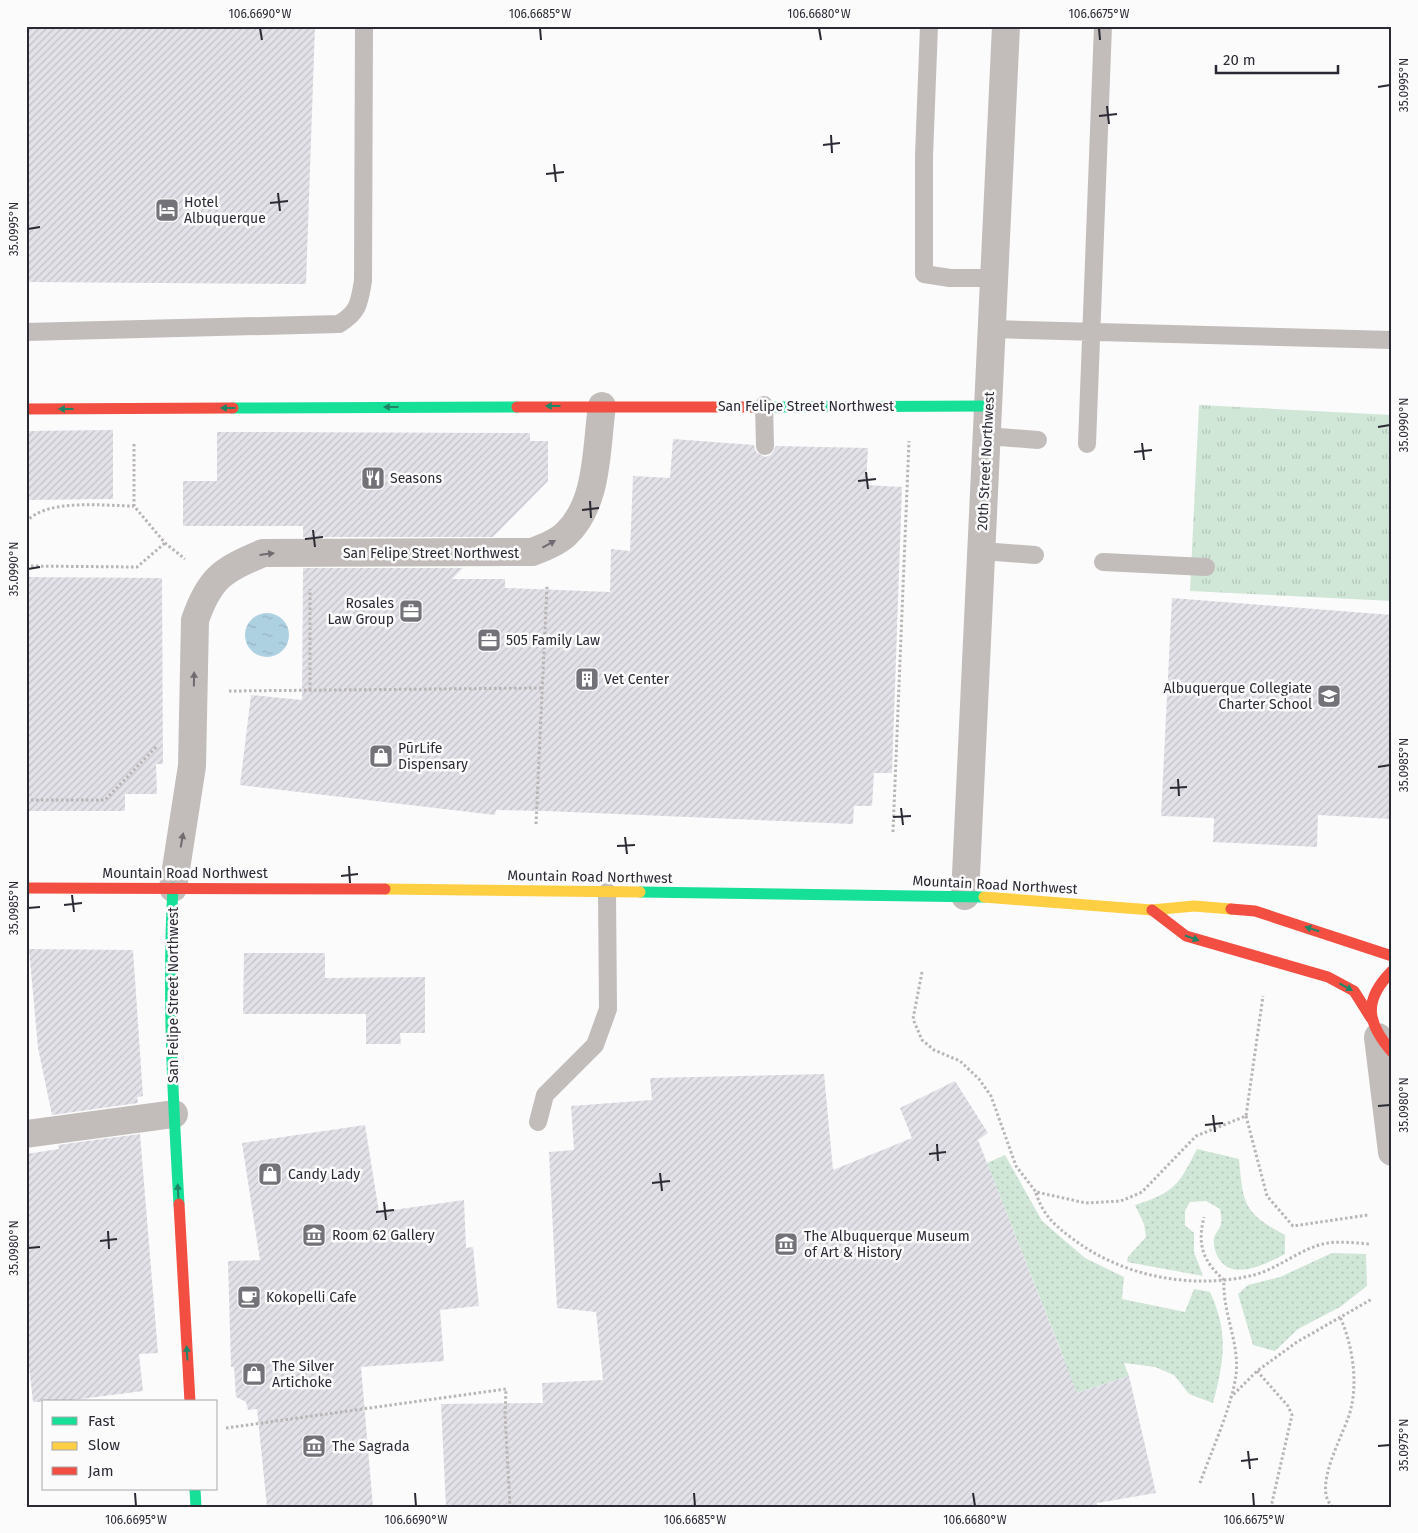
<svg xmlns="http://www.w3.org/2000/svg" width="1418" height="1533" font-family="'Fira Sans',sans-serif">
<defs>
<pattern id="grass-dots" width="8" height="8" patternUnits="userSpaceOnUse" patternTransform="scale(1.25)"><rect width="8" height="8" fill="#d0e6d7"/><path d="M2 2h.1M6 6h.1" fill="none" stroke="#b3c5b9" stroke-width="1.8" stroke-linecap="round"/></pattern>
<pattern id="park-tufts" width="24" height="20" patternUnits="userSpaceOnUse" patternTransform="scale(1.25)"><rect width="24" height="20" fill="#d0e6d7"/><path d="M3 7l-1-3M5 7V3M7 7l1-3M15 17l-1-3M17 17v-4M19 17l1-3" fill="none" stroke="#b3c5b9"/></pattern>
<pattern id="water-ripples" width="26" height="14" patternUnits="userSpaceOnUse" patternTransform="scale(1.25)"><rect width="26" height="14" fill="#aed1e2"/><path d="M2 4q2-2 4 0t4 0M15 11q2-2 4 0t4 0" fill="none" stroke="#96b3c2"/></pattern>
<pattern id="building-hatch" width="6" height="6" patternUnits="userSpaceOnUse" patternTransform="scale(1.25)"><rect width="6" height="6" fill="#e3e2e9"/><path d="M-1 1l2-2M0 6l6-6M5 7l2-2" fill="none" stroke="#c3c2c8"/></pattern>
</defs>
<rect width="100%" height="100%" fill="#fbfbfb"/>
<path fill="url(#grass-dots)" d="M1197,1149L1239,1159C1243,1203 1243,1213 1285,1235V1254C1268,1263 1231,1283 1218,1257C1215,1251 1213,1245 1214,1238C1215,1233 1220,1229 1221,1224C1222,1220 1221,1214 1220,1209L1206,1201L1190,1202L1185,1211V1225L1194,1233V1252L1203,1276L1127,1262L1128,1257L1146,1237L1144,1224L1135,1205C1175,1192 1178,1186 1197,1149Z
M1005,1155L1042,1221L1085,1258L1124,1277L1122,1299L1185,1312L1194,1289L1210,1292C1229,1333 1224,1361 1213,1403L1189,1394L1174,1375L1155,1367L1124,1363L1129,1376L1042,1404L1064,1359L987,1163Z
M1332,1253L1366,1254L1367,1286L1340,1307L1298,1329L1275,1351L1253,1345L1238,1294L1248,1285L1280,1277Z"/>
<path fill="url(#park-tufts)" d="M1199,405L1392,415V601L1190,591Z"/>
<path fill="url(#water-ripples)" d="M245 635a22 22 0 1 1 44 0a22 22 0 1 1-44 0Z"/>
<path fill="url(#building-hatch)" d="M26,26H315L306,284L26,282Z
M113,430V499L26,500V431Z
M217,432L530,433V441H548V481L493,537H303V526H183V481H217Z
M673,439L754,445L756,452L765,457L771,455L776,446L868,448L866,485L902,487L892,773H874L872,806H854L853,824L546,811L496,810L495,815L240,785L251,695L302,700L303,568H463L452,579H505V588L610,592L611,549L630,551L633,476L670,478Z
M26,577L162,578L163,764H156L157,794H125V811H26Z
M1172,598L1392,615V819L1318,815L1317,847L1213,842L1214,818L1161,816Z
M29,949L133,950L143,1096L137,1097L138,1103L52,1115L38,1048Z
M244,953H325V978L425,977V1033H400L401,1044H366V1014H243Z
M824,1074L833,1170L912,1138L900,1108L955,1081L988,1133L978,1140L1077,1393L1129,1376L1156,1493L1097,1503V1507H446L441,1404L543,1403L542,1383L603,1380L596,1312L557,1308L549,1152L574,1150L571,1106L652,1100L650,1078Z
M365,1125L379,1212L464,1200L466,1248L473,1247L479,1306L440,1310L444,1361L361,1367L373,1507H267L257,1409L248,1410L246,1402L236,1397L234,1367H231L228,1261L260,1260L242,1143Z
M140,1134L158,1353L139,1354L143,1391L57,1402H33L29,1366H26V1154L59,1149L58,1145Z"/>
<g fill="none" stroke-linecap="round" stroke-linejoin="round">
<path stroke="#bab5b5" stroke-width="3" stroke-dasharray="2.5 2.5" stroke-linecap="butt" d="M134,444V506L165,543L185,559
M26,522C47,498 104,506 134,506
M26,566L137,567L165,543
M310,690V589
M229,691L542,688
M26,800H105L157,746
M536,824L547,586
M893,832L909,441
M922,972L913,1019L922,1040L934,1050L960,1061L979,1079L991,1096L1016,1166L1036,1192L1086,1203L1121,1201L1142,1192L1196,1136L1246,1116L1263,996
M1246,1116L1267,1196L1293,1226L1368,1215
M1036,1193C1043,1215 1054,1225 1073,1239C1123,1277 1193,1290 1254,1275C1280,1268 1302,1247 1328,1243C1341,1241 1356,1243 1370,1244
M1257,1371L1288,1406L1292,1415L1271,1507
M1230,1398L1257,1371L1297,1342L1372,1299
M226,1428L506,1389L505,1414L510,1507
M1200,1483C1211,1452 1232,1406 1236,1375C1240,1343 1222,1312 1224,1280C1203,1261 1197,1246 1204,1217
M1333,1507C1310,1488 1347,1430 1351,1408C1358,1380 1352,1343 1340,1317"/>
<path stroke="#c2bcba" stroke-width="18" d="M929,26L924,156V274L950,278H994
M992,329L1392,340
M26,332L339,324C359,312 359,303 363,281L364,26
M764,405L765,446
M987,436L1038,440
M1087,444L1103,26
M982,551L1035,555
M1103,562L1206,567
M538,1122L545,1095L595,1045L608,1009L607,892"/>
<path stroke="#c2bcba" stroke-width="28" d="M173,888L192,766L195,620C210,577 223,570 263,553L532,552C543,548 558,542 566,534C599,503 596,447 602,406
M965,896L1006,26
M1378,1037L1392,1152
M26,1134L174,1114"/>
<path stroke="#16e098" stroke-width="11" d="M753,407L988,406
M233,408L517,407
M173,888C167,993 173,1099 179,1204
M640,892L984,897
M195,1489L196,1507"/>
<path stroke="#ffcf43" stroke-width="11" d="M385,889L640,892
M984,897L1152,910L1194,906L1231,909"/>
<path stroke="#f24e42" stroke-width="11" d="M517,407H753
M26,409L233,408
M26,888L385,889
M1231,909L1255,911L1392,956
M1152,910L1186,936L1328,977L1354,991L1371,1018
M1392,971C1363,1000 1366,1022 1392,1052
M179,1204L190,1402"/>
</g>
<defs><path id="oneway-solid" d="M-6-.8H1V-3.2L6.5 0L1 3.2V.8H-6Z" transform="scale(1.25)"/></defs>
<g fill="#208466">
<use href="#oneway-solid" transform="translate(553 406) rotate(180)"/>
<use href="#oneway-solid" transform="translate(391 407) rotate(180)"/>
<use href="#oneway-solid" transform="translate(228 408) rotate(180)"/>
<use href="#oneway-solid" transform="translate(66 409) rotate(180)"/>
<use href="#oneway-solid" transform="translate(1312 929) rotate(-163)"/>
<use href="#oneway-solid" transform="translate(1192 938) rotate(19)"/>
<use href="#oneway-solid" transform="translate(1346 987) rotate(29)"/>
<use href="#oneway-solid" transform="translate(178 1191) rotate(-93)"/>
<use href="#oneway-solid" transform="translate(187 1353) rotate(-93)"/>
</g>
<g fill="#6f6b70">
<use href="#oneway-solid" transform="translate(549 544) rotate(-29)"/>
<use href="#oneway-solid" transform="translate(267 554) rotate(-7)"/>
<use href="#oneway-solid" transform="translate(194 679) rotate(-89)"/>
<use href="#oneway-solid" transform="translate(182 840) rotate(-80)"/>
</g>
<path fill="none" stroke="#2b2933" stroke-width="2" d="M260,28L262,40M540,28L541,40M819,28L821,40M1099,28L1100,40M1378,87L1390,85M1107,106L1109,124M1099,116L1117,114M831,135L832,153M823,145L840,143M554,164L556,182M546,174L564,172M278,193L280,211M270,203L288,201M28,229L40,227M1378,427L1390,425M1142,443L1144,460M1134,452L1152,450M866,472L868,489M858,481L876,479M590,501L591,518M582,510L599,508M313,530L315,547M305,539L323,537M28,569L40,567M1378,767L1390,765M1178,779L1179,796M1170,788L1187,787M901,808L903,825M893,817L911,816M625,837L627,854M617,846L635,845M349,866L350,883M341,876L358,874M72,895L74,912M64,905L82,903M28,908L40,907M1378,1106L1390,1105M1213,1115L1215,1132M1205,1125L1223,1123M937,1144L938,1161M929,1154L946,1152M660,1173L662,1191M652,1183L670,1181M384,1202L386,1220M376,1212L394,1210M108,1231L109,1249M100,1241L117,1239M28,1248L40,1247M1378,1446L1390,1445M1248,1451L1250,1469M1241,1461L1258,1459M135,1493L136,1506M415,1493L416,1506M694,1493L695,1506M973,1493L975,1506M1253,1493L1254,1506"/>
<defs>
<g id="hotel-square" transform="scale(1.25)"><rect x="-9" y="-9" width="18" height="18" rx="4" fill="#747279" stroke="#fbfbfb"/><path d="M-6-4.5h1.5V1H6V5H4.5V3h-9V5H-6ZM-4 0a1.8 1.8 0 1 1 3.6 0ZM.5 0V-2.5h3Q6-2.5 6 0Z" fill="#fff"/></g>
<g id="restaurant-square" transform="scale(1.25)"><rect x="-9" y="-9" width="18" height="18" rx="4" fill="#747279" stroke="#fbfbfb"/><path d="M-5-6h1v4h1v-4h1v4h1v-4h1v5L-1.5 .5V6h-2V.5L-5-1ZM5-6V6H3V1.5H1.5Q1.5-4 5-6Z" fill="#fff"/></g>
<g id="office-square" transform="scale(1.25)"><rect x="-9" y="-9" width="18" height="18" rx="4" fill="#747279" stroke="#fbfbfb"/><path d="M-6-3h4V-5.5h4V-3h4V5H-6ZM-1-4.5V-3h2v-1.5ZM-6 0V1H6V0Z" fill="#fff"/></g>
<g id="building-square" transform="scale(1.25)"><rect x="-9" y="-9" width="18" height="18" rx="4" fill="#747279" stroke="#fbfbfb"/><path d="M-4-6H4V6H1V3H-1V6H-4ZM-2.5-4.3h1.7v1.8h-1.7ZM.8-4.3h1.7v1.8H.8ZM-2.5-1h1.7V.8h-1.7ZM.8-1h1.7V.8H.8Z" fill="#fff"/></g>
<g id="school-square" transform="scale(1.25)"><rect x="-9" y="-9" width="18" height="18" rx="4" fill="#747279" stroke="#fbfbfb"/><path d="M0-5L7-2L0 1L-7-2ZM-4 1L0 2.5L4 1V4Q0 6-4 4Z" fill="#fff"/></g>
<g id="shop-square" transform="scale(1.25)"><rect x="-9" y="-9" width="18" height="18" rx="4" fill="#747279" stroke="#fbfbfb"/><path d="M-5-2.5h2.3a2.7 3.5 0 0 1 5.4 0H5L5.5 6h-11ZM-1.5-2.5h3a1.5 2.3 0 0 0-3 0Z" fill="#fff"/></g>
<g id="museum-square" transform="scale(1.25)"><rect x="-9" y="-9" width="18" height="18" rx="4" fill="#747279" stroke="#fbfbfb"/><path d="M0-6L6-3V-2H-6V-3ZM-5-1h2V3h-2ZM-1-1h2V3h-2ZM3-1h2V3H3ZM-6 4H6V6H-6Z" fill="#fff"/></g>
<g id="cafe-square" transform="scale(1.25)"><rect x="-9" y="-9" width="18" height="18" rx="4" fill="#747279" stroke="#fbfbfb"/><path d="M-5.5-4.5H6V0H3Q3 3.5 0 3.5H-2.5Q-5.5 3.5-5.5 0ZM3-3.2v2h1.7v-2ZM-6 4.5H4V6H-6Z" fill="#fff"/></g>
</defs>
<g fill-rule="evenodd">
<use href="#hotel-square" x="167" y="210"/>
<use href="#restaurant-square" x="373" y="478"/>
<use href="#office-square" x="411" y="611"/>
<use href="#office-square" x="489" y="640"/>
<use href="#building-square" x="587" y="679"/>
<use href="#school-square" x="1329" y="696"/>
<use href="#shop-square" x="381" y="756"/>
<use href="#shop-square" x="270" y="1174"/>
<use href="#museum-square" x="314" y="1235"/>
<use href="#museum-square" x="786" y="1244"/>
<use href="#cafe-square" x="249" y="1297"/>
<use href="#shop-square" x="254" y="1374"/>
<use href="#museum-square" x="314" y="1446"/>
</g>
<g text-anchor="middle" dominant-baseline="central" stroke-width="5" stroke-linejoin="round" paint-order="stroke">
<g font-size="14" fill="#2b2933" stroke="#fbfbfb" text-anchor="start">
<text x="184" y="202">Hotel<tspan x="184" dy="16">Albuquerque</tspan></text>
<text x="390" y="478">Seasons</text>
<text x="394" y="603" text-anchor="end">Rosales<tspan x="394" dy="16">Law Group</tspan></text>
<text x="506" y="640">505 Family Law</text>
<text x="604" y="679">Vet Center</text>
<text x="1312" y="688" text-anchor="end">Albuquerque Collegiate<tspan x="1312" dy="16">Charter School</tspan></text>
<text x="398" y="748">PūrLife<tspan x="398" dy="16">Dispensary</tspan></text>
<text x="288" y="1174">Candy Lady</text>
<text x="332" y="1235">Room 62 Gallery</text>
<text x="804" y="1236">The Albuquerque Museum<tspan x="804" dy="16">of Art &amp; History</tspan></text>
<text x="266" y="1297">Kokopelli Cafe</text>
<text x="272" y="1366">The Silver<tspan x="272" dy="16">Artichoke</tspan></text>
<text x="332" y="1446">The Sagrada</text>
</g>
<g font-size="14" fill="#2b2933" stroke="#fbfbfb">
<text x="806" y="406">San Felipe Street Northwest</text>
<text transform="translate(986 461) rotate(-87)">20th Street Northwest</text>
<text x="431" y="553">San Felipe Street Northwest</text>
<text x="185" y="873">Mountain Road Northwest</text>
<text transform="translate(590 877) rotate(1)">Mountain Road Northwest</text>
<text transform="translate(995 885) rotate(3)">Mountain Road Northwest</text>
<text transform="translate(173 995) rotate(-90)">San Felipe Street Northwest</text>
</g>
</g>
<rect width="1418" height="1533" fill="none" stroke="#fbfbfb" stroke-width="55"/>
<rect x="42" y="1400" width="175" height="90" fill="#fbfbfb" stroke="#a8a7ab"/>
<rect x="52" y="1417" width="25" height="8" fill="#16e098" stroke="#a8a7ab"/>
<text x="88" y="1426" font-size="15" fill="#2b2933">Fast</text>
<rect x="52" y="1442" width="25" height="8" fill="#ffcf43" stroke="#a8a7ab"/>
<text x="88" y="1450" font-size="15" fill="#2b2933">Slow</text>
<rect x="52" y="1467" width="25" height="8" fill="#f24e42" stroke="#a8a7ab"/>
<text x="88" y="1476" font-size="15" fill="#2b2933">Jam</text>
<path d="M1216 65v8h122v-8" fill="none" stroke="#2b2933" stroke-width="2.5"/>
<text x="1223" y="65" font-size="15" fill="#2b2933" stroke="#fbfbfb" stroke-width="4" paint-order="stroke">20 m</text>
<rect x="28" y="28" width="1362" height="1478" fill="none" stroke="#2b2933" stroke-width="2"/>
<g font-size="12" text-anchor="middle" fill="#2b2933">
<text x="260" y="18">106.6690°W</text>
<text x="540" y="18">106.6685°W</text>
<text x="819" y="18">106.6680°W</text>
<text x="1099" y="18">106.6675°W</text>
<text transform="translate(1404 85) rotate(-90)" y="4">35.0995°N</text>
<text transform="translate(14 229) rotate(-90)" y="4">35.0995°N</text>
<text transform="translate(1404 425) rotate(-90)" y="4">35.0990°N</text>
<text transform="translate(14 569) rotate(-90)" y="4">35.0990°N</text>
<text transform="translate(1404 765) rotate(-90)" y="4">35.0985°N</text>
<text transform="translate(14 908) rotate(-90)" y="4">35.0985°N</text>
<text transform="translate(1404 1105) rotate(-90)" y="4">35.0980°N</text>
<text transform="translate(14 1248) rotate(-90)" y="4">35.0980°N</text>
<text transform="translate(1404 1445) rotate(-90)" y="4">35.0975°N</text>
<text x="136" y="1524">106.6695°W</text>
<text x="416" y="1524">106.6690°W</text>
<text x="695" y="1524">106.6685°W</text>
<text x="975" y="1524">106.6680°W</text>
<text x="1254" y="1524">106.6675°W</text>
</g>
</svg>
